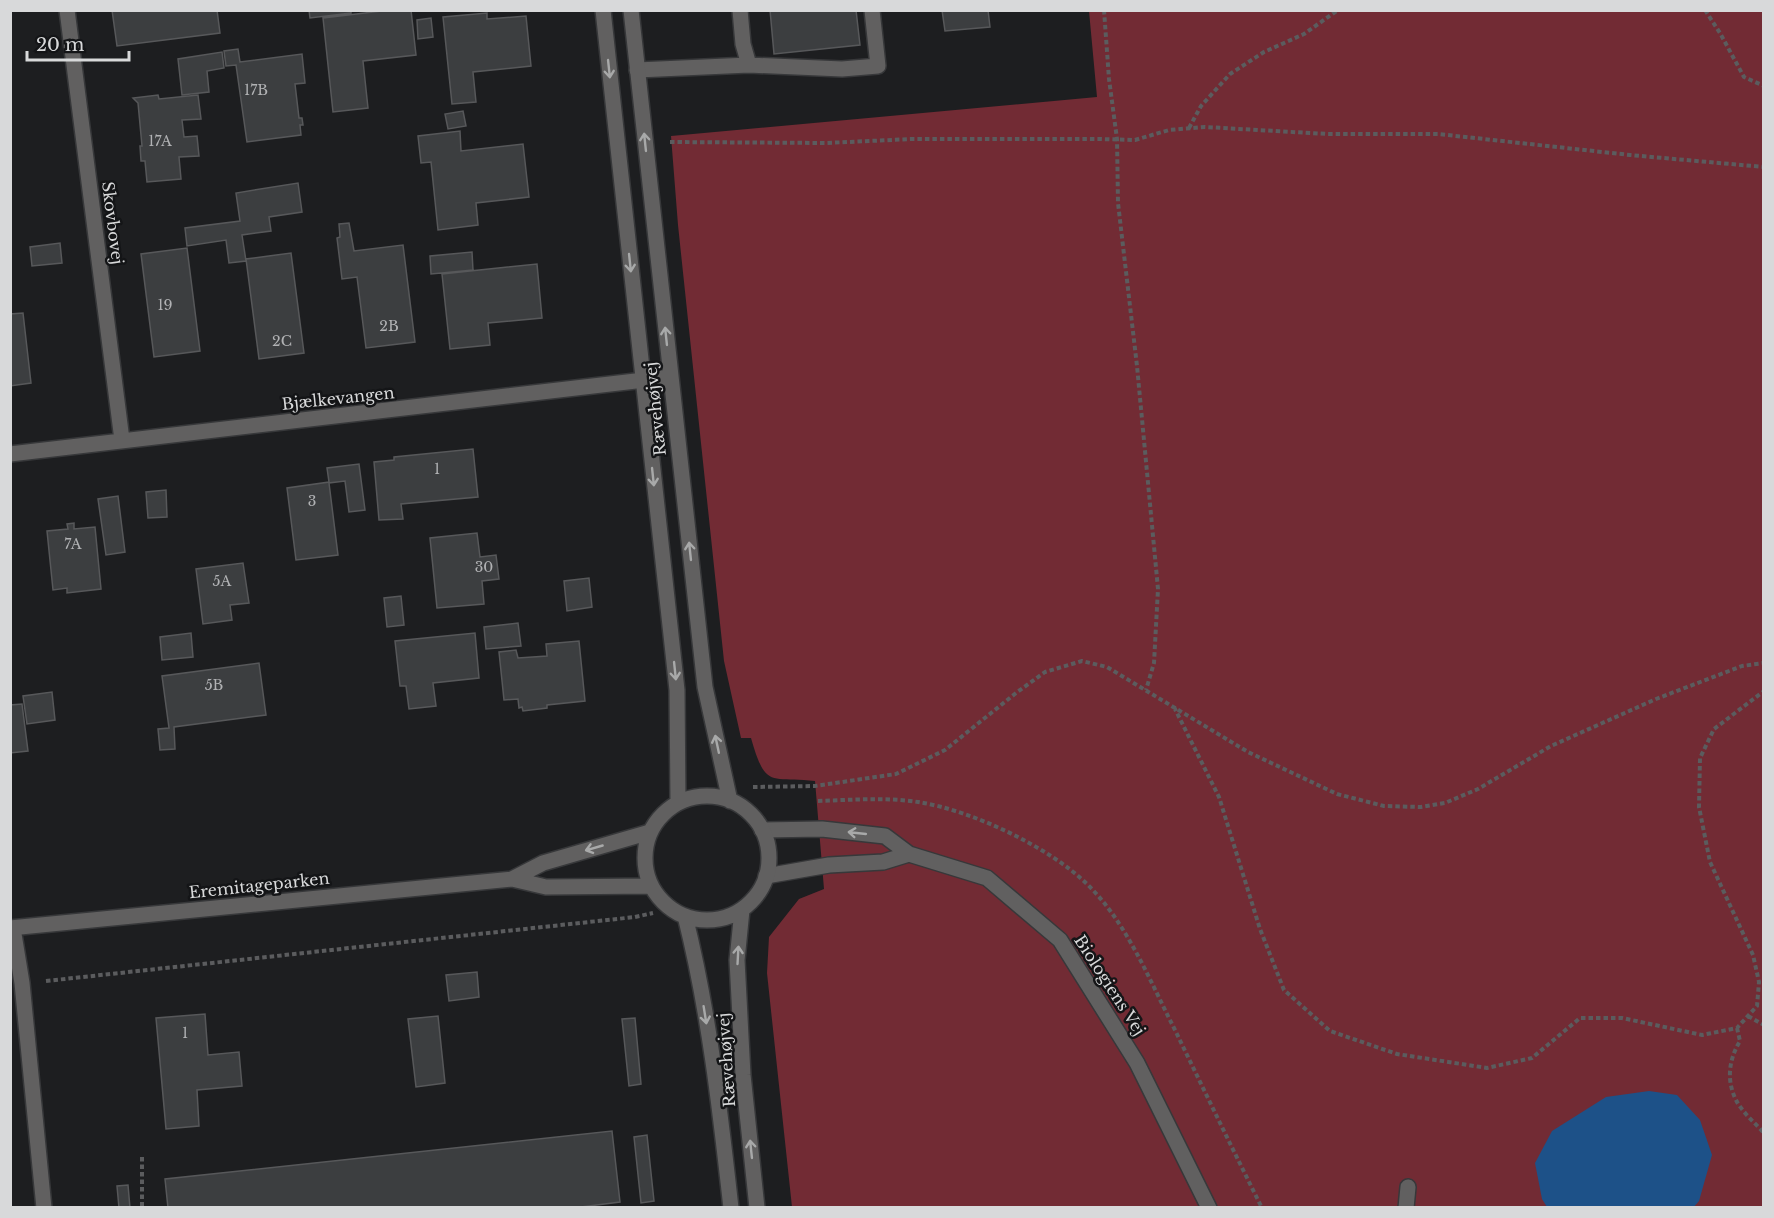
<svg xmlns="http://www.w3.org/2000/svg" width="1774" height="1218" font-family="'Libre Baskerville',serif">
<rect width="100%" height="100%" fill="#1d1e20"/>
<path fill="#722b34" d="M1089,11H1763V1207H792L767,973L769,937L799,899L824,889L815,781C770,776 766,790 751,738H741L724,661L678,225L671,136L1097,97Z"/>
<path fill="#1d5188" d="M1649,1091L1677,1095L1700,1120L1712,1155L1699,1201L1693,1208L1547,1207L1542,1199L1535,1163L1552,1131L1606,1097Z"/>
<path fill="#3c3e40" stroke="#57585a" stroke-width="1.5" d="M112,10H217L220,33L117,46Z
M309,10H351V13L310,18Z
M390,10H411L416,55L363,61L368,108L333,112L323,18Z
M770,10H856L860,45L774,54Z
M942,10H988L990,27L945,31Z
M487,13V19L526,16L531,66L473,72L476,102L452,104L443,17Z
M431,18L433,37L418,39L417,20Z
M238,49L240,62L302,54L305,83L295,84L299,118H302L303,125H300L301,135L247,142L236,65L226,66L224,51Z
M222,52L224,68L207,71L209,92L182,95L178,59Z
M158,95L159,99L198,95L201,119L182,120L184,137L197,136L199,156L179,157L181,179L147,182L145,161H141L140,146H142L138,103L133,98Z
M463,111L466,126L448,129L445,114Z
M460,131L461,151L523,144L529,197L476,203L478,225L438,230L431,162L421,163L418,136Z
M298,183L302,212L269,217L271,231L242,235L246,261L229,263L226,240L187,246L185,228L240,221L236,193Z
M349,223L354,251L403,245L415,342L366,348L357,277L342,279L337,238L340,237L339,224Z
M60,243L62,263L32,266L30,247Z
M187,248L200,351L154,357L141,254Z
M472,252L473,270L431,274L430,256Z
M291,253L304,353L259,359L246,259Z
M537,264L542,318L488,323L490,345L450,349L442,274Z
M23,313L31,383L10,386V314Z
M473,449L478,497L401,504L403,519L379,520L374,462L394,460V457Z
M359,464L365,510L349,512L345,481L329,483L338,555L296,560L287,488L329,482L327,468Z
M166,490L167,517L148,518L146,492Z
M118,496L125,552L106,555L98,499Z
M74,523V529L95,527L101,589L67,593V588L53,590L47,531L68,529L67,524Z
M477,533L480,557L496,555L499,579L482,581L484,604L437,608L430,538Z
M243,563L249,603L230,605L232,620L203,624L196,569Z
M589,578L592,607L567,611L564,581Z
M401,596L404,625L387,627L384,598Z
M518,623L521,646L486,649L484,627Z
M191,633L193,657L162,660L160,637Z
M475,633L479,678L433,683L436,706L409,709L406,686H400L395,641Z
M579,641L585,701L547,705V708L523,711L522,707L519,708L518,699L504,700L499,652L516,650L518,658L547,656L546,644Z
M259,663L266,715L174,727L175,749L160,750L158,729L169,728L162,676Z
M52,692L55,720L27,724L23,696Z
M22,704L28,751L10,753V705Z
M477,972L479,997L449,1001L446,975Z
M205,1014L208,1055L239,1052L242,1086L197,1090L199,1126L166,1129L156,1018Z
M438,1016L445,1083L416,1087L408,1019Z
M635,1018L641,1084L629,1086L622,1019Z
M612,1131L620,1202L573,1208H168L165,1179Z
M647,1135L654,1201L641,1203L634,1137Z
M128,1185L130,1208H119L117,1186Z"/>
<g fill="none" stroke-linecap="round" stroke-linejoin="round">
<g stroke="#37383a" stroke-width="18">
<path id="service" d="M740,10L743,44L749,65L842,69L878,66L872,10
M637,70L749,65
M762,830L822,829L885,836L909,854L987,878L1060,940L1137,1063L1209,1208
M766,876L829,865L883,862L909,854
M1406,1208L1408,1187"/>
</g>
<g stroke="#37383a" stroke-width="18">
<path id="minor" d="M67,10L122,440
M603,10L677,690L678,803
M631,10L705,687L730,801
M10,454L670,377
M645 858a62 62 0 1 1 124 0a62 62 0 1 1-124 0Z
M512,879L543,863L650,832
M742,910L737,960L743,1075L757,1208
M685,916C709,1011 720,1110 731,1208
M10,928L512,879L546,887L651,886
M13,928L22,983L44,1208"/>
</g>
<path stroke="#5b5c5e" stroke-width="4" stroke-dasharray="4.5 3" stroke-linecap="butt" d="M1104,10L1109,79L1117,139L1118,203L1137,366L1158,589L1154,663L1146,690
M1705,10L1720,33L1744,77L1764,86
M1189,128L1201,106L1230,74L1264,52L1304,34L1338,10
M670,142L826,143L912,139H1100L1135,140L1169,130L1205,127L1328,134H1438L1630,155L1764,167
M1174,707L1219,797L1260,929L1284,990L1330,1031L1397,1054L1487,1068L1532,1058L1580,1018H1622L1702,1035L1737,1028L1757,1006L1759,982L1753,955L1710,862L1699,807L1700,758L1714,729L1764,691
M753,787L815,786L896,774L945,750L1016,693L1045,672L1082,661L1107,667L1248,752L1337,794L1384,806L1421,807L1445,803L1478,789L1551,746L1656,699L1742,666L1764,663
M818,801C850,800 885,797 918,802C971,810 1049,847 1087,884C1127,923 1149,979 1174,1028C1203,1088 1232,1148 1262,1208
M46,981L635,917L653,913
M1748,1016L1764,1025
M1737,1028L1740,1041C1729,1059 1726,1080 1736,1100C1742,1112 1755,1123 1764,1133
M142,1157V1208"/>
<use href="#service" stroke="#616060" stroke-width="15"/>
<use href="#minor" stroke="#616060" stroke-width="15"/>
</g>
<defs><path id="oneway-shaft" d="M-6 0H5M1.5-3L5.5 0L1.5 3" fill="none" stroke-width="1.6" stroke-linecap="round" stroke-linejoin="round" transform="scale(1.5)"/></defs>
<g stroke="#a8a9a9">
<use href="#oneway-shaft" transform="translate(609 69) rotate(84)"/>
<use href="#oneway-shaft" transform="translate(645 142) rotate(-96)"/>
<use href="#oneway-shaft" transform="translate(630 263) rotate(84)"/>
<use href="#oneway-shaft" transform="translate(666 336) rotate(-96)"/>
<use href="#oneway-shaft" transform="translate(653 477) rotate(84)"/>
<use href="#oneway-shaft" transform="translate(690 551) rotate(-96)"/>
<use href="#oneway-shaft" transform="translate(675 671) rotate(84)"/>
<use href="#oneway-shaft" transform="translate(717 744) rotate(-102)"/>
<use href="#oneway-shaft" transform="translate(857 833) rotate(-174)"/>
<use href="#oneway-shaft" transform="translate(594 848) rotate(164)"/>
<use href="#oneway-shaft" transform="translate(738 955) rotate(-87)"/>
<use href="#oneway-shaft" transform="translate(705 1015) rotate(81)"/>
<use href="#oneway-shaft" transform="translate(751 1149) rotate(-96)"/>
</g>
<g text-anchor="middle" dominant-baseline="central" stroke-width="5" stroke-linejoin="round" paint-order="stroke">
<g font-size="14" fill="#b1b2b4">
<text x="256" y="90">17B</text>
<text x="160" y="141">17A</text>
<text x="165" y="305">19</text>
<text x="389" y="326">2B</text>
<text x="282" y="341">2C</text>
<text x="437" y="469">1</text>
<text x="312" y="501">3</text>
<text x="73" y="544">7A</text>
<text x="484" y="567">30</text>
<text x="222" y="581">5A</text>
<text x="214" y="685">5B</text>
<text x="185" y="1033">1</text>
</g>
<g font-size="16" fill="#d8d9da" stroke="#141517">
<text transform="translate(113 223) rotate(83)">Skovbovej</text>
<text transform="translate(338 398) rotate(-6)">Bjælkevangen</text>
<text transform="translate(655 409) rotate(-96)">Rævehøjvej</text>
<text transform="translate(259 885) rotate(-6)">Eremitageparken</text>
<text transform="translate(1110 985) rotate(57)">Biologiens Vej</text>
<text transform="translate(726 1060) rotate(-94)">Rævehøjvej</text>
</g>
</g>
<rect width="1774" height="1218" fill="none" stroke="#d8d9da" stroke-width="24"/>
<path d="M27 51v9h102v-9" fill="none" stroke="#d8d9da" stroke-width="3"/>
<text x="36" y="51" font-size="18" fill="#d8d9da" stroke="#141517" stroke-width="4.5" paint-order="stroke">20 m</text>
</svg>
